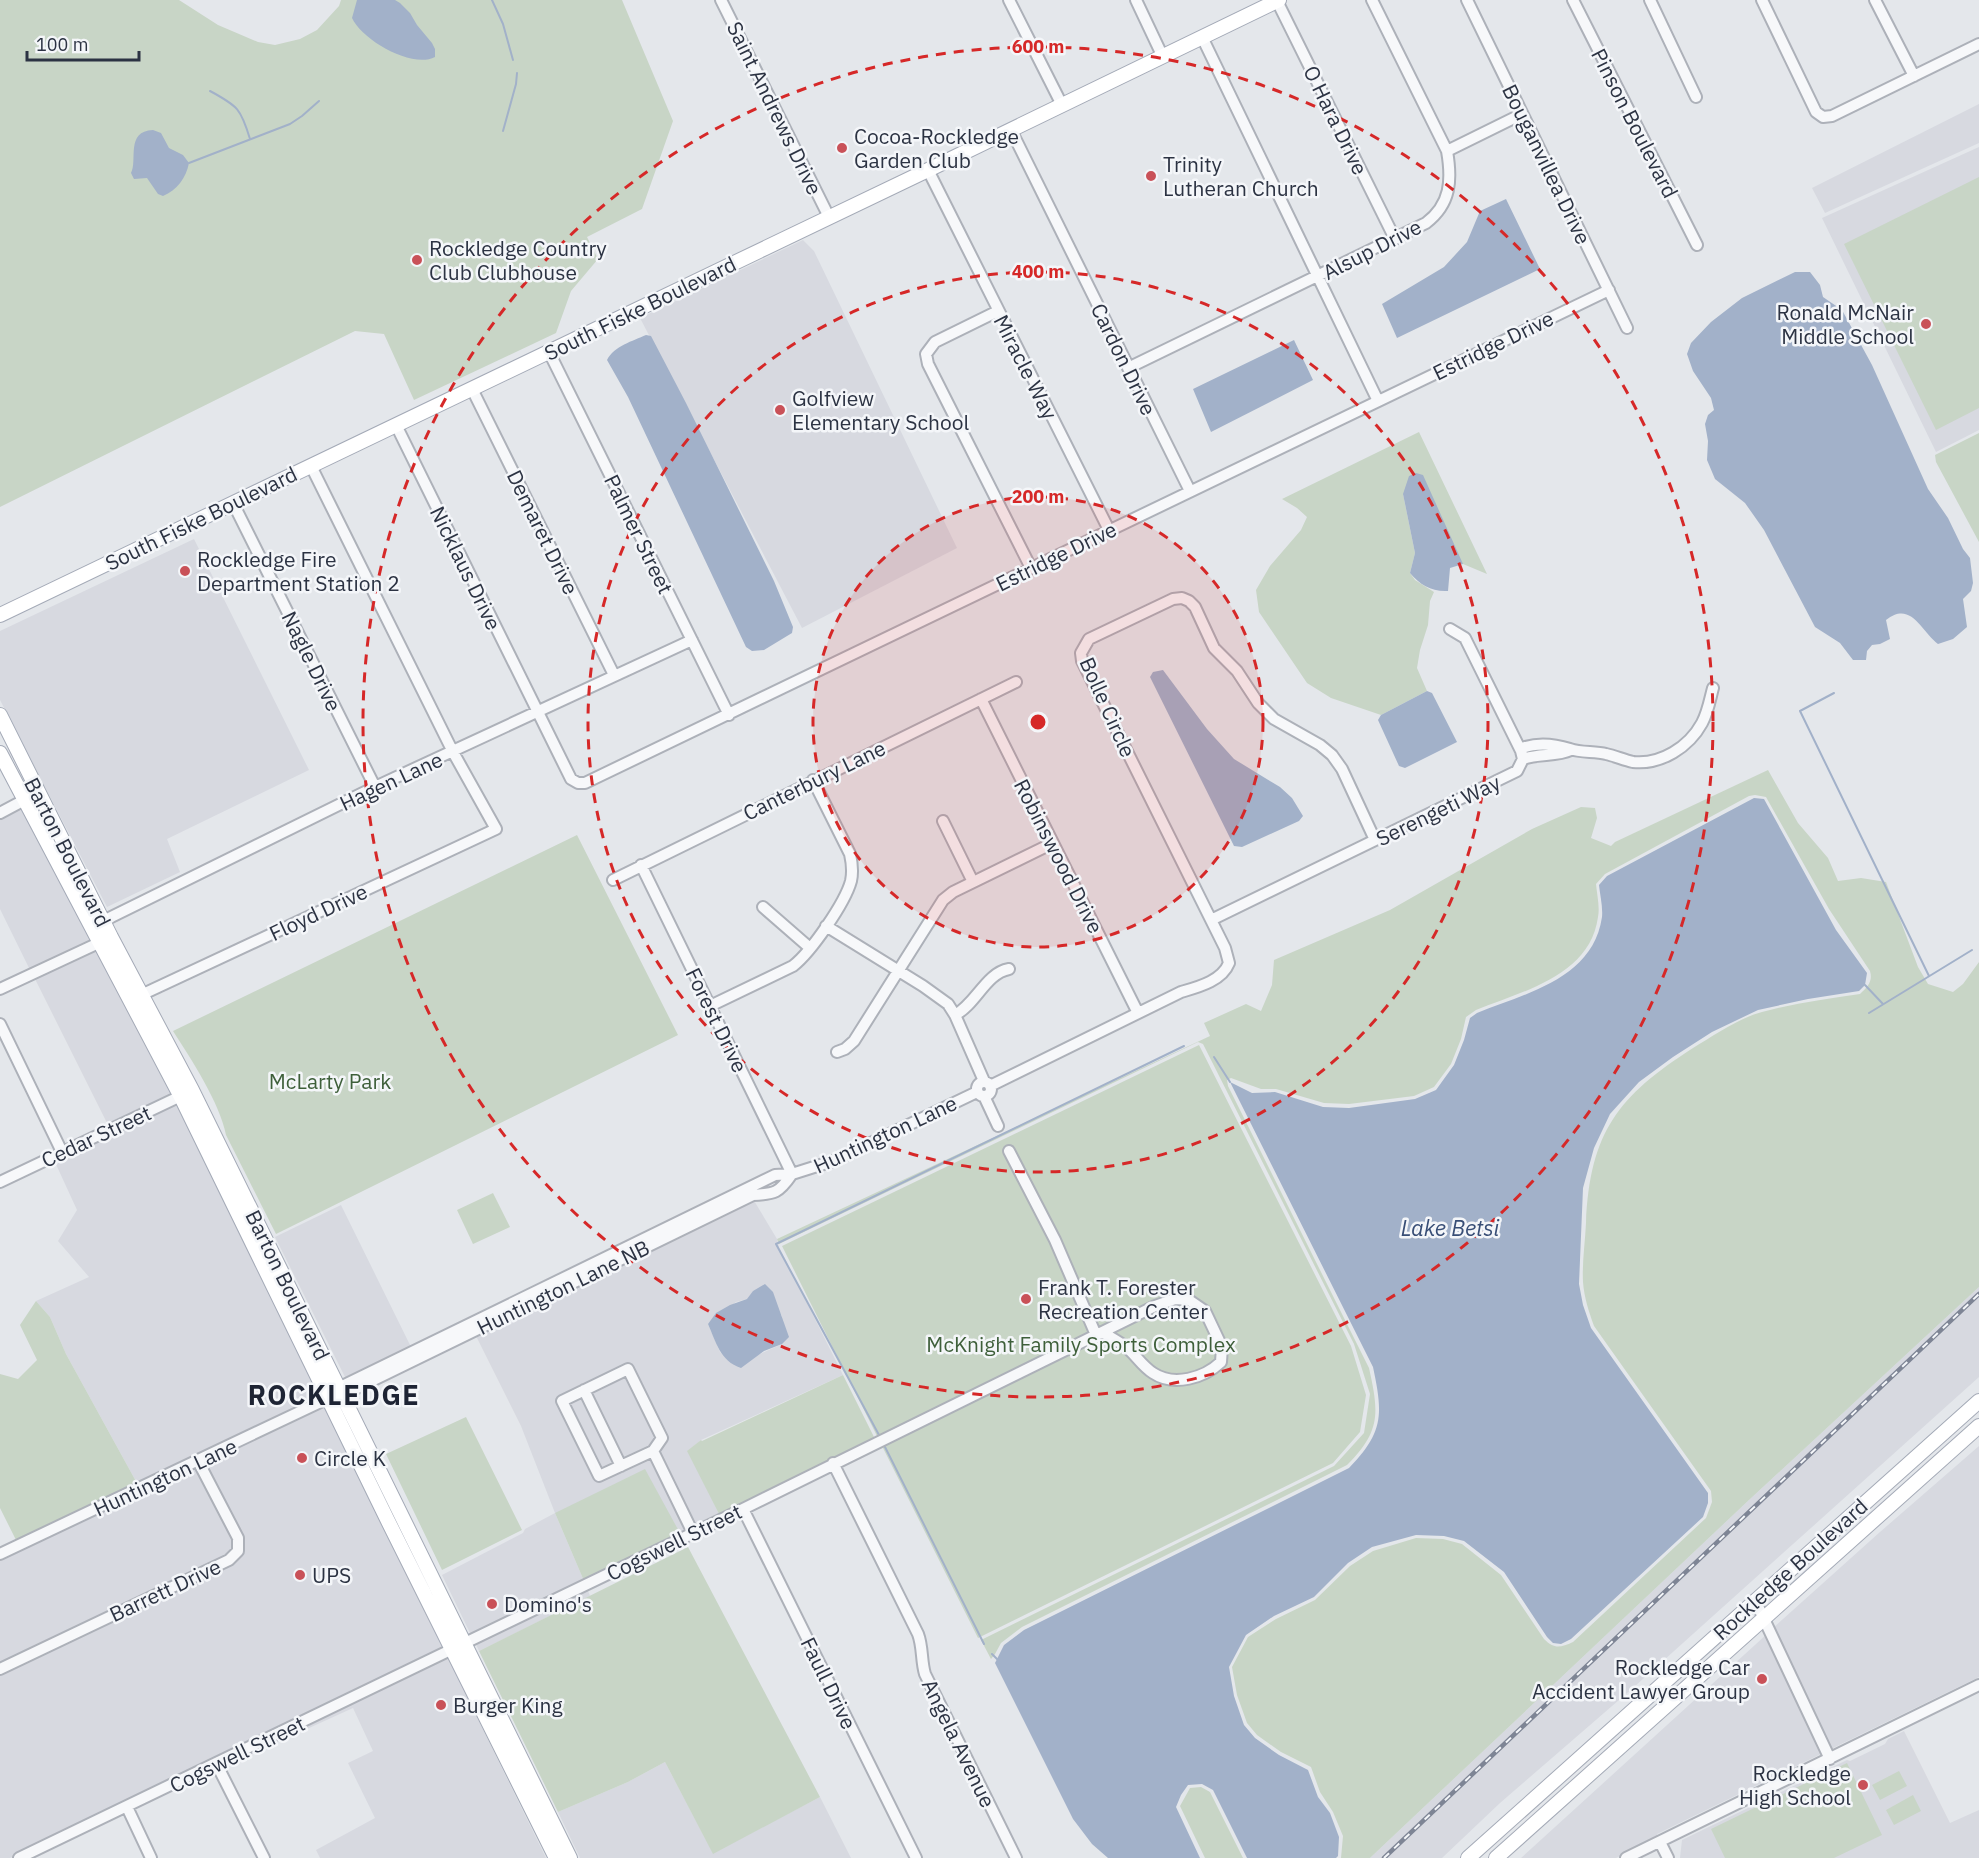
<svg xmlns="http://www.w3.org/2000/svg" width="1979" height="1858" font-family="'IBM Plex Sans',sans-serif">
<rect width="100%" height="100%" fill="#e4e7eb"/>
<path fill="#d7d9e0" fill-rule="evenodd" d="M1979,104V143L1825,213L1812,188Z
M1979,147V430L1936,452L1822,218Z
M803,240L814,251L957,548L802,628L640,318Z
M194,539L309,770L167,839L180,872L107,907L0,700V631Z
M22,807L91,942L30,970L0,909V817Z
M95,949L172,1096L108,1125L34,977Z
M175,1103L216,1181L320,1398L138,1485L66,1354L50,1317L36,1301L89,1277L58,1241L77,1210L54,1160Z
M753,1199L777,1239L779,1247L843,1375L701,1440L688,1451L720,1516L695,1528L658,1451L666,1440L632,1367L560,1397L596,1478L650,1456L687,1532L681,1535L555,1513L584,1581L471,1635L442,1575L523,1533L525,1529L555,1513L521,1426L475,1334ZM747,1299L780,1313L782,1316V1344L760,1354L730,1361L720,1352L708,1324L736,1302Z
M341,1205L411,1347L346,1379L275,1237Z
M1979,1287V1377L1634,1687L1500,1803L1442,1858H1370L1749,1500Z
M626,1374L658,1438L650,1448L623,1461L590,1392Z
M582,1395L616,1464L602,1471L568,1402Z
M323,1405L443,1649L125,1804L10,1858H0V1673L241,1553L204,1463Z
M1979,1446V1677L1831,1749L1773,1628L1880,1532Z
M196,1466L234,1539V1549L227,1557L0,1665V1558Z
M587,1588L590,1596L479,1651L475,1642Z
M1767,1634L1823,1753L1657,1834L1658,1838L1616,1858H1521Z
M447,1656L546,1858H320L316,1850L375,1818L348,1763L373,1751L353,1708L223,1767L222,1765Z
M1904,1731L1950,1823L1979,1810V1858H1680L1682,1840L1847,1760L1850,1761L1885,1744L1888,1739Z
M665,1762L713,1853L820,1797L851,1858H580L558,1812L628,1782Z"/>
<path fill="#c8d5c6" d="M0,0H179L218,25L258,42L275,45L300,39L317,30L339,6L341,0H622L673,121L642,209L587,237L598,259L571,291L556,333L414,400L384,334L355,331L0,507Z
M1979,177V408L1936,430L1844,244Z
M1419,432L1487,574L1463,564L1403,494L1415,553L1410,573L1415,580L1434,592L1430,601L1428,625L1420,650L1417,668L1427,691L1381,715L1331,698L1307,683L1259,612L1256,590L1270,566L1301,530L1307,517L1297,508L1282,499Z
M1979,433V542L1936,462L1935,455Z
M1768,770L1798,823L1828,858L1838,881L1861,878L1886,882L1918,967L1928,984L1953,992L1963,984L1979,962V1287L1749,1500L1370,1858H1341L1343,1836L1333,1812L1320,1792L1311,1767L1281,1752L1257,1735L1247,1723L1237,1695L1232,1667L1248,1637L1276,1619L1315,1600L1350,1566L1373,1551L1416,1538L1443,1539L1462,1544L1501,1575L1544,1639C1554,1649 1560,1648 1573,1642L1706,1518L1712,1502L1711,1491L1594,1326C1589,1312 1584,1297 1583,1282C1582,1263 1585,1243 1586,1223C1590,1132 1618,1096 1693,1048C1713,1036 1739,1018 1762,1012C1794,1003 1827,999 1860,994C1868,987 1873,981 1870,971L1829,909L1766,797L1755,795L1749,796L1605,874L1596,884C1597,895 1600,907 1598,917C1590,976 1523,991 1476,1010L1466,1017L1461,1039L1451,1064L1434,1087L1414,1096L1349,1104L1324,1103L1276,1089H1261L1231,1078L1227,1080L1228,1086L1369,1368C1379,1413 1381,1431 1347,1465L1022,1627L1001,1643L995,1654L991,1659L981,1640L1334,1466L1364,1433L1370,1394L1354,1344L1203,1044L1198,1042L779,1244L777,1239L1210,1036L1204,1023L1246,1004L1261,1011L1272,985L1274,960L1390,910L1532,829L1581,807L1595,808L1597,818L1591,838L1611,846L1615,842Z
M577,835L678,1035L276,1234L226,1135C220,1103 191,1059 173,1031Z
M1199,1045L1351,1346L1366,1395L1360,1432L1333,1463L978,1638L782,1246Z
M493,1193L510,1227L473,1244L457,1210Z
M36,1301L50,1317L66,1354L138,1485L17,1542L0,1508V1374L18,1379L37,1360L20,1325Z
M843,1375L875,1439L720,1516L687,1451L701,1440L702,1441Z
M466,1417L522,1530L442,1570L386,1454Z
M645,1469L681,1535L584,1581L555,1513Z
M688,1547L820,1797L713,1854L665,1762L628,1782L558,1812L479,1651Z
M1847,1763L1882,1835L1834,1858H1725L1711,1829Z
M1899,1771L1907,1786L1880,1800L1872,1785Z
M1201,1787L1210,1792L1243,1858H1205L1180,1806L1190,1788Z
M1913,1795L1921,1811L1894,1825L1886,1810Z"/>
<path fill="#a2b1c9" d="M357,0H395L400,3L410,13L417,25L432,43L435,49V57C412,69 362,40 352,18Z
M153,130L161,133L169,148L183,155L189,163C186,178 177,190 163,196L158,194L147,178L134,179L131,173C138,161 125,131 153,130Z
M1506,199L1540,269L1397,338L1382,304L1444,267L1467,242L1480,211Z
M1795,272H1810L1820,285L1823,297L1842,310L1872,365L1928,489L1948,518L1963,549L1970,558L1973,583L1971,591L1963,599L1967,627L1953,639L1938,644C1921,631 1911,600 1886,620L1890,639L1880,644L1872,645L1867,651L1866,660H1853L1840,643L1815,627L1764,530L1745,503L1715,479L1707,460L1708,441L1705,424L1708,415L1714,410L1711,398L1693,371L1687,354L1691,343L1711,322L1742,298Z
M646,335L651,336L686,403L774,581L793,627L792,633L764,650L752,651L746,647L628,397L607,360C614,346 633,341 646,335Z
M1294,340L1313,380L1211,432L1193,389Z
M1416,473L1423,475L1463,564L1450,568L1448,591C1432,592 1420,585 1410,573L1415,553L1403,494L1409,476Z
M1163,670L1207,729L1234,759L1280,787L1292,798L1303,816L1299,821L1242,847L1234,846L1150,677L1153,672Z
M1427,691L1432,693L1457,742L1405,768L1399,766L1378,720L1381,715Z
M1754,798L1764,799L1836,930L1867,973L1865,985L1859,991L1808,999L1758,1010L1712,1032L1673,1057L1639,1082L1610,1114L1594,1148L1583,1188L1579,1284L1583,1305L1591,1328L1708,1493V1503L1703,1517L1571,1639L1561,1644L1553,1643L1547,1637L1504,1572L1464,1541L1444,1536L1416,1535L1372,1547L1348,1563L1314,1597L1274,1616L1246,1635L1229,1667L1234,1696L1244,1725L1255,1738L1279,1755L1308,1770L1318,1797L1330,1813L1339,1837L1338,1856L1336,1858H1247L1213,1790L1202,1784L1188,1785L1181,1795L1176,1807L1200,1858H1108L1092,1844L1073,1819L995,1663L1004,1645L1024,1630L1349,1468C1384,1432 1383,1414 1373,1367L1230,1082L1252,1093L1275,1092L1323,1107L1349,1108L1415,1099L1436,1090L1454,1065L1464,1040L1470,1018L1477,1013C1526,993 1593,979 1602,917C1603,907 1600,895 1599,885L1607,876Z
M765,1284L773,1292L789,1337L782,1344L764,1351L741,1368C720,1361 716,1342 708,1324L716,1313L730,1305L747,1299L753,1291Z"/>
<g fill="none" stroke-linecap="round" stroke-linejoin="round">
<path stroke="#a2b1c9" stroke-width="2" d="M492,0L503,24L513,60
M210,91C238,106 241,109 250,139
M503,131L516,84L517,73
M189,163L290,124L302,116L319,101
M1834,693L1800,711L1929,976
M1865,985L1883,1004
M1869,1013L1972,950
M1214,1057L1230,1082
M879,1435L776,1244L1184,1046
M885,1447L984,1644
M992,1654L997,1659"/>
<g stroke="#adb1b9" stroke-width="14">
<path id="minor" d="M721,0L829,217
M1009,0L1062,105
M1136,0L1162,55
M1467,0L1627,328
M1573,0L1697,245
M1650,0L1696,97
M1762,0L1816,112L1823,117L1832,116L1979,44
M1875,0L1914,76
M1277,1L1395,239
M1202,37L1378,401
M1011,130L1190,491
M1447,151L1522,114
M928,170L1109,530
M998,311L935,342L926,354L928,364L1031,568
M549,352L729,715
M1128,368L1426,223C1451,204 1452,180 1447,151L1372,0
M472,389L614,675
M396,425L571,779L578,783H585L1609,290
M233,503L375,787
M981,699L1138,1013
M1520,749C1536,742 1554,744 1570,749C1581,753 1595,751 1606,754C1615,756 1624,760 1633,762C1661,765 1689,747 1702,723C1708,712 1710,699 1713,688
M1523,759C1539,753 1556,757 1571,750
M0,813L30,797
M943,821L973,882
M641,865L792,1174
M613,880L1016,682
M763,907L810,948
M1211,920L1517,771L1523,759L1521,751L1465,638L1450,629
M97,924L375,787L692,640
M826,926L923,986L948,1004L955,1015L984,1081
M0,989L105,940
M141,995L496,829L453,752L311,466
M710,1006L793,966C811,952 845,903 851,881C853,872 852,863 850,854L813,780
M955,1015C976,1004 986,973 1009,969
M0,1024L62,1152
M837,1052L845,1049L854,1041L943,900L953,892L1053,843
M977 1089a7 7 0 1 1 14 0a7 7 0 1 1-14 0Z
M990,1086L1181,992C1198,987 1222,981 1229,963L1225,948L1082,661L1081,653L1089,639L1173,599L1182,598L1189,601L1195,607L1214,648L1237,671L1258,703L1274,719L1320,745L1332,755L1342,769L1375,840
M984,1096L998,1126
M1009,1151L1055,1240L1096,1335
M0,1182L187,1093
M334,1390L775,1175L792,1174L833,1161L977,1092
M584,1390L621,1466
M653,1451L599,1476L562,1401L628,1369L662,1438L653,1451L693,1533
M833,1463L918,1634C923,1647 921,1661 925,1674L1016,1858
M743,1509L916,1858
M0,1554L329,1398L353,1390L753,1195C775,1194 779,1193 792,1174
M1755,1600L1830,1759
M0,1669L229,1560L238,1551V1538L198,1461
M216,1763L264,1858
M127,1807L151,1858
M1660,1842L1668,1858
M19,1858L743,1509L1155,1306L1175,1299L1189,1300L1205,1311L1222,1347L1221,1362C1204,1378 1174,1387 1153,1373C1142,1366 1135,1354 1126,1347C1118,1341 1110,1337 1102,1332
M1626,1858L1979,1685"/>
</g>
<g stroke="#a4aab7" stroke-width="16">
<path id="major" d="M0,615L928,170L1279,0
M0,715L111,937L192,1090L570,1858
M0,753L181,1097L387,1519L556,1858
M1468,1858L1979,1401
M1496,1858L1979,1426"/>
</g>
<use href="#minor" stroke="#f7f8fa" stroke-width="10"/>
<use href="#major" stroke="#fff" stroke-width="14"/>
<g stroke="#7e8595" stroke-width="4.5">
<path id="rail" d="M1384,1858L1979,1294"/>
</g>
<use href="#rail" stroke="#f4f6f9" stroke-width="2" stroke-dasharray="7" stroke-linecap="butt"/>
</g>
<circle cx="1038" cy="722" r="225" fill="#d62828" fill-opacity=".12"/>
<g fill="none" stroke="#d62828" stroke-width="3" stroke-dasharray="10 8">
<circle cx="1038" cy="722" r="225"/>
<circle cx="1038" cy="722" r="450"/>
<circle cx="1038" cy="722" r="675"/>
</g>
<g fill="#c95158" stroke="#f4f6f9" stroke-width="2">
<circle cx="842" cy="148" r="6"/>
<circle cx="1151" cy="176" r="6"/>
<circle cx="417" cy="260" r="6"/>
<circle cx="1926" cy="324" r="6"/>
<circle cx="780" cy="410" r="6"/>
<circle cx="185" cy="571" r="6"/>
<circle cx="1026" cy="1299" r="6"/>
<circle cx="302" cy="1458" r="6"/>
<circle cx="300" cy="1575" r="6"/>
<circle cx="492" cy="1604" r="6"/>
<circle cx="1762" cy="1679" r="6"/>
<circle cx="441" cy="1705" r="6"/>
<circle cx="1863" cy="1785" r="6"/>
</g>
<g text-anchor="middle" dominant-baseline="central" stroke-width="5" stroke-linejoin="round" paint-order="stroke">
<g font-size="21" fill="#2c3343" stroke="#f4f6f9">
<text transform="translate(775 108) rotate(64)">Saint Andrews Drive</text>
<text transform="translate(1336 120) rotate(64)">O Hara Drive</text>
<text transform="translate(1635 123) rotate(63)">Pinson Boulevard</text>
<text transform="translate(1547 164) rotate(64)">Bouganvillea Drive</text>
<text transform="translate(1372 249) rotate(-27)">Alsup Drive</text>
<text transform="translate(640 308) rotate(-26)">South Fiske Boulevard</text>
<text transform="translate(1493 345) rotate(-26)">Estridge Drive</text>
<text transform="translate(1124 359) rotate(64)">Cardon Drive</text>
<text transform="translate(1026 367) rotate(63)">Miracle Way</text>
<text transform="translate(201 518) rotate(-26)">South Fiske Boulevard</text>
<text transform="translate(543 532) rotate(64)">Demaret Drive</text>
<text transform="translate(639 534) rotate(64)">Palmer Street</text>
<text transform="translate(1056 556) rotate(-26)">Estridge Drive</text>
<text transform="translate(466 568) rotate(64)">Nicklaus Drive</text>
<text transform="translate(312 661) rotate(64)">Nagle Drive</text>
<text transform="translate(1108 707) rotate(66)">Bolle Circle</text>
<text transform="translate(814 780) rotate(-26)">Canterbury Lane</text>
<text transform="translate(391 781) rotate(-25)">Hagen Lane</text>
<text transform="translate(1438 810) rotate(-26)">Serengeti Way</text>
<text transform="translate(68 852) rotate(63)">Barton Boulevard</text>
<text transform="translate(1059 856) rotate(63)">Robinswood Drive</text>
<text transform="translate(318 912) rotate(-25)">Floyd Drive</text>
<text transform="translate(717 1020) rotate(64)">Forest Drive</text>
<text transform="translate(885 1134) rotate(-25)">Huntington Lane</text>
<text transform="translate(96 1136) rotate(-25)">Cedar Street</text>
<text transform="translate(288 1285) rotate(64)">Barton Boulevard</text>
<text transform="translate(563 1287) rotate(-26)">Huntington Lane NB</text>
<text transform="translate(165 1477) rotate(-25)">Huntington Lane</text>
<text transform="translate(674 1542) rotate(-26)">Cogswell Street</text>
<text transform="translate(1790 1569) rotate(-42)">Rockledge Boulevard</text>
<text transform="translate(165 1590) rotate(-25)">Barrett Drive</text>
<text transform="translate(829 1683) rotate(64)">Faull Drive</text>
<text transform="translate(959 1743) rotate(64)">Angela Avenue</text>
<text transform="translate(237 1754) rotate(-26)">Cogswell Street</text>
</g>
<g font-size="21" fill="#2c3343" stroke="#f4f6f9" text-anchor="start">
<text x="854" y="136">Cocoa-Rockledge<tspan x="854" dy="24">Garden Club</tspan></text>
<text x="1163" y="164">Trinity<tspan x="1163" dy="24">Lutheran Church</tspan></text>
<text x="429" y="248">Rockledge Country<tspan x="429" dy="24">Club Clubhouse</tspan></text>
<text x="1914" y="312" text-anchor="end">Ronald McNair<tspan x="1914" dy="24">Middle School</tspan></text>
<text x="792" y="398">Golfview<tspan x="792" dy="24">Elementary School</tspan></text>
<text x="197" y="559">Rockledge Fire<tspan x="197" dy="24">Department Station 2</tspan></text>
<text x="1038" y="1287">Frank T. Forester<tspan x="1038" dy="24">Recreation Center</tspan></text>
<text x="314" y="1458">Circle K</text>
<text x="312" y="1575">UPS</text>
<text x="504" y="1604">Domino's</text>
<text x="1750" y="1667" text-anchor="end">Rockledge Car<tspan x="1750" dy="24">Accident Lawyer Group</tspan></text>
<text x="453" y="1705">Burger King</text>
<text x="1851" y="1773" text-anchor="end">Rockledge<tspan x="1851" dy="24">High School</tspan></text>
</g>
<g font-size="21" fill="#3e5f3a" stroke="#f4f6f9">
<text x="330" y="1081">McLarty Park</text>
<text x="1081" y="1344">McKnight Family Sports Complex</text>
</g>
<g font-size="22" font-style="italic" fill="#384e76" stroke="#f4f6f9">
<text x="1450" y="1227">Lake Betsi</text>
</g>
<g font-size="27" font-weight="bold" letter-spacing="1.5" fill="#1e2434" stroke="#f4f6f9">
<text x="334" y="1394">ROCKLEDGE</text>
</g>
</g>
<circle cx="1038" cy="722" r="9" fill="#d62828" stroke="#f4f6f9" stroke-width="3"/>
<g font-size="18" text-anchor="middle" font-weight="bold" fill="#d62828" stroke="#f4f6f9" stroke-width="5" stroke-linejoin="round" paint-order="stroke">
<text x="1038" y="53">600 m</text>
<text x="1038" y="278">400 m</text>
<text x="1038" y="503">200 m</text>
</g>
<path d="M27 51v9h112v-9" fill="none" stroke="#2c3343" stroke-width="3"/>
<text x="36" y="51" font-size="18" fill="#2c3343" stroke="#f4f6f9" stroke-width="4.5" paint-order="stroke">100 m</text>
</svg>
